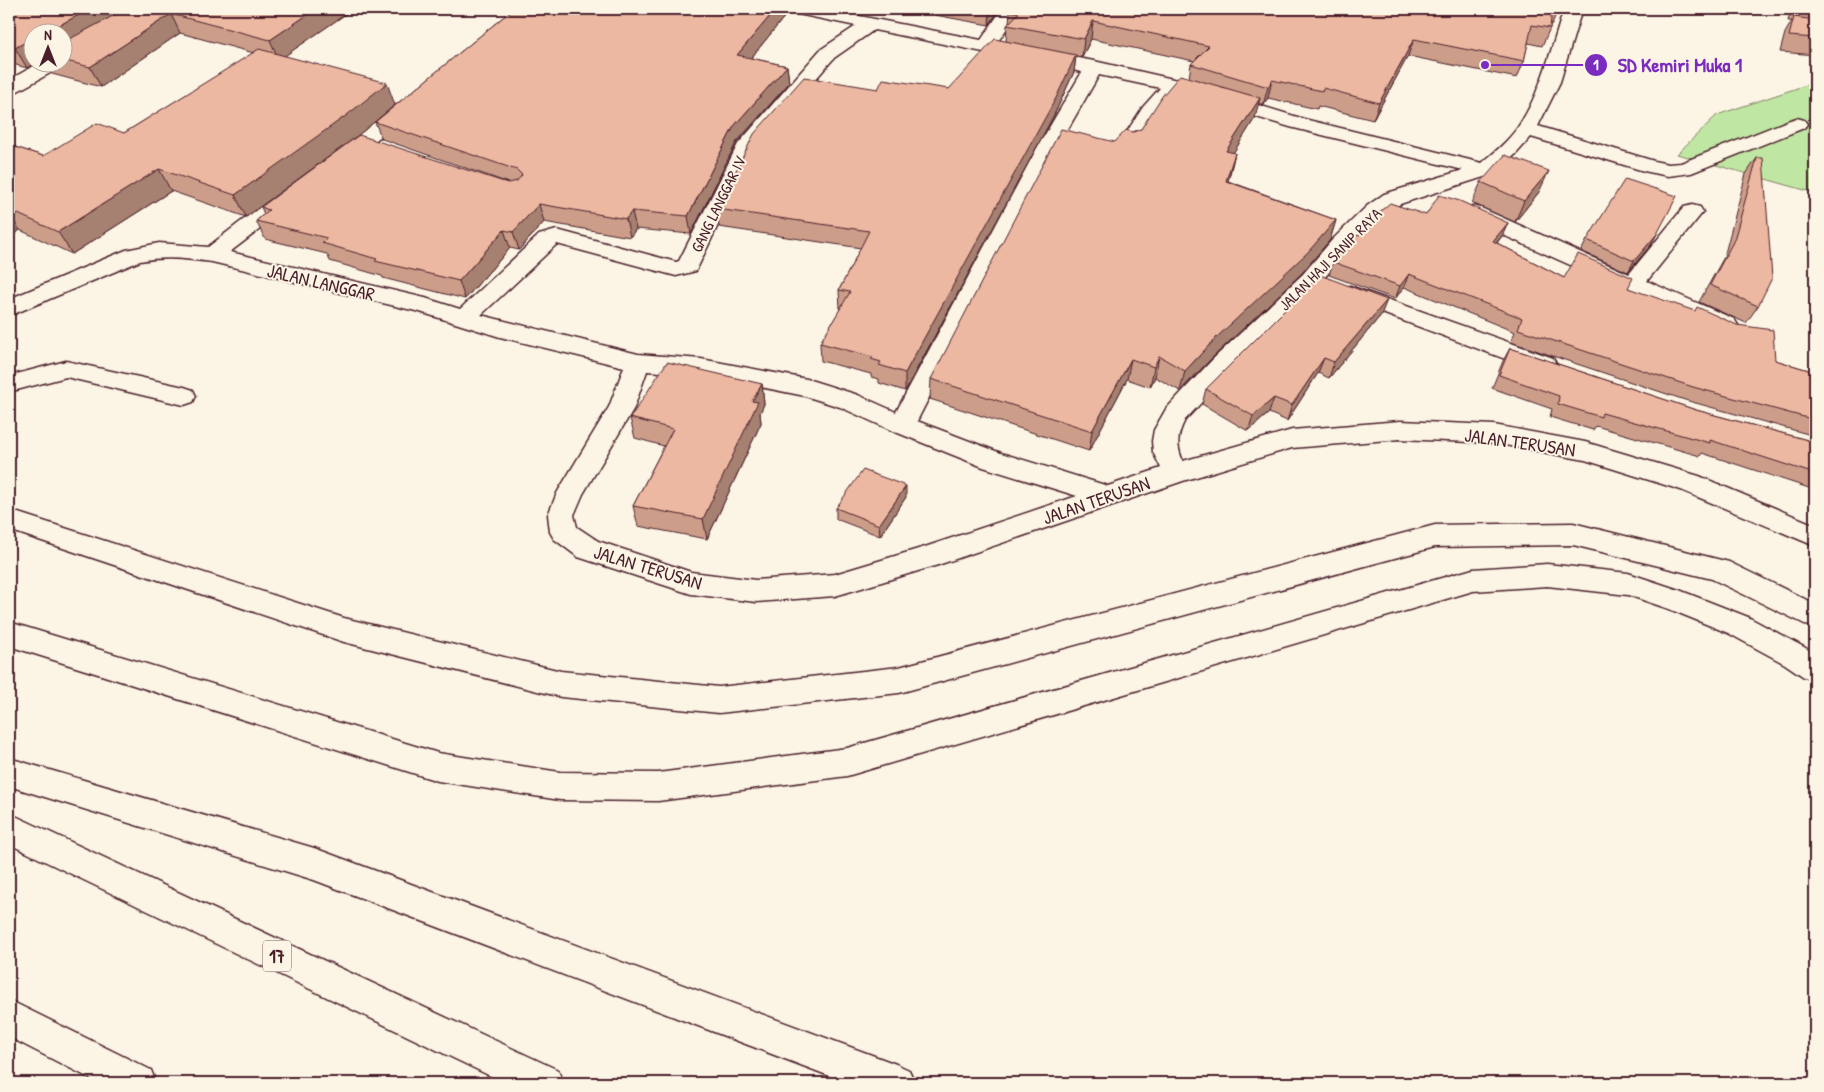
<svg xmlns="http://www.w3.org/2000/svg" width="1824" height="1092" font-family="'Patrick Hand',sans-serif">
<rect width="100%" height="100%" fill="#fcf5e5"/>
<filter id="ink" filterUnits="userSpaceOnUse"><feTurbulence type="fractalNoise" baseFrequency=".02" numOctaves="2"/><feDisplacementMap in="SourceGraphic" scale="10" xChannelSelector="R" yChannelSelector="G"/><feConvolveMatrix kernelMatrix="1 2 1 2 8 2 1 2 1" color-interpolation-filters="sRGB"/></filter>
<g filter="url(#ink)">
<path fill="#bfe6a2" stroke="#848266" d="M1815,82V193L1677,154L1717,115Z"/>
<g fill="none" stroke-linecap="round" stroke-linejoin="round">
<g stroke="#4a1f2b" stroke-width="3">
<path id="minor" d="M790,9H824L981,40L1002,9H1020L997,43L1094,61L1173,79L1304,119L1482,163C1495,152 1508,141 1518,127C1540,95 1552,46 1564,9H1582L1560,82L1538,126L1654,161L1668,164L1681,163L1790,120L1797,118L1804,120L1807,124L1804,128L1691,173L1668,176L1644,171L1531,137L1516,154L1493,174L1400,204L1383,216L1348,250L1319,284L1230,372L1185,420C1177,435 1176,446 1183,461L1292,430L1400,421L1494,425L1585,442L1699,476L1815,525V546L1681,490L1585,460L1494,443L1400,439L1292,448L1183,481L938,565L835,596L756,602L691,594L578,557L554,539L550,532L548,515L557,493L609,407L624,367L500,337L420,312L212,262C187,259 165,256 140,261L9,316V299L126,250L159,243L208,247L278,193L286,192L294,193L297,198L294,203L230,252L425,298L460,309L539,235L557,230L676,262L679,261L738,144L820,50L856,26L793,13ZM874,30L1082,72L1037,148L896,412L858,395L807,379L701,359L638,354L481,315L557,244L676,276L696,271L754,150L834,58ZM1099,75L1160,88L1143,107L1119,144L1122,148L1129,150L1136,148L1158,114L1176,93L1290,127L1463,170L1384,194L1367,206L1332,240L1303,274L1212,360L1166,409L1154,430L1152,441L1153,452L1161,468L1108,486L1001,453L917,421L1057,148ZM647,371L701,375L805,396L840,407L893,431L983,467L1077,496L925,547L835,574L756,580L691,572L598,541L577,527L574,515L583,494L634,408Z
M62,58L65,62L63,66L16,92L9,94V80L41,62H62Z
M408,100L415,102L418,106L415,110L346,163L339,165L332,163L329,159L332,155L401,102Z
M1692,205L1700,207L1703,212L1647,281L1734,319L1738,325L1734,331L1726,333L1718,331L1465,218L1462,213L1465,208L1473,206L1481,208L1629,274L1684,207Z
M1350,286L1553,358L1556,364L1553,370L1544,372L1535,370L1342,298L1339,293L1342,288Z
M66,361L184,387L193,390L196,396L193,402L184,405L66,377L9,392V376Z"/>
</g>
<g stroke="#4a1f2b" stroke-width="3">
<path id="highway" d="M9,510L344,618L561,671L719,687L899,667L1435,525L1573,523L1729,562L1815,604V629L1712,579L1573,545L1435,547L899,693L719,713L561,697L344,642L9,530Z
M1547,564L1628,573L1679,590L1748,617L1815,653V680L1804,677L1785,664L1728,633L1669,609L1628,595L1547,586L1473,591L847,776L658,801L560,800L438,781L9,646V622L438,753L560,772L658,773L847,748L1473,569Z
M9,758L314,848L896,1064L909,1070L915,1083H848L314,880L9,786Z
M9,813L558,1070L563,1083H505L9,844Z
M9,1000L151,1070L156,1083H99L9,1037Z"/>
</g>
<use href="#minor" fill="#fcf5e5" fill-rule="evenodd"/>
<use href="#highway" fill="#fcf5e5" fill-rule="evenodd"/>
</g>
<path fill="#cc9e8a" stroke="#4a1f2b" d="M9,9H353L284,56L395,105L356,137L246,217L171,191L72,254L20,230L9,239V145L43,156L124,133L254,53L180,33L101,87L52,74L46,62H62V32H32V62H37L27,68L9,63Z
M513,9H789V11L751,58L787,66L789,83L736,143L691,234L636,229L630,237L544,222L519,250L510,248L465,299L383,278L382,276L330,261L327,254L265,239L256,221L264,214L261,207L501,181L509,183L382,139L375,122Z
M935,9H1000L989,25L935,15Z
M1012,9H1558L1552,24H1550V28L1542,46L1528,43L1524,61L1517,78L1408,56L1373,120L1318,106L1317,109L1268,98L1263,105L1258,103L1255,118L1233,153H1235L1228,181L1336,220L1330,240L1302,273L1211,359L1180,391L1155,377L1150,387L1127,379L1089,451L930,399L931,379L1115,142L1133,132L1141,129L1189,78L1191,64L1194,61L1091,39L1082,57L1076,56L1074,72L1054,115L905,391L879,383V379L871,377V374L821,361L820,343L841,308H840L839,290L861,248L719,227L717,209L878,89H949L1006,41L1007,25L1009,23L1010,11Z
M1791,9H1815V55L1780,52L1785,33L1792,21H1788Z
M1757,158L1758,306L1746,323L1699,302L1724,257L1746,174Z
M1481,182L1539,192L1515,222L1472,203Z
M1426,215L1508,223L1502,236L1497,243L1564,278L1628,288L1775,360L1815,372V436L1685,400L1511,342L1515,332L1404,287L1395,299L1329,275L1333,262L1359,236Z
M1587,240L1651,245L1628,272L1581,251Z
M1381,315L1329,378L1318,373L1287,421L1269,413L1248,431L1202,404L1206,389Z
M1510,348L1696,410L1815,442V511L1812,489L1702,453L1700,456L1596,426L1593,430L1550,417L1552,409L1492,388L1503,361Z
M762,384L764,404L760,413L761,423L707,539L638,526L633,506L664,446L635,438L630,418Z
M906,497L880,536L836,519V508Z"/>
<path fill="#a68171" stroke="#4a1f2b" d="M90,9H137L62,49V32H50V30Z
M316,9H353L279,60L270,40Z
M776,9H789V11L739,73L737,55Z
M990,9H1000L989,25Z
M171,14L180,33L101,87L90,67Z
M1093,21L1091,39L1082,57L1084,39Z
M1414,39L1408,56L1373,120L1379,103Z
M29,40L32,46V62H37L27,68L15,48Z
M1076,55L1074,72L1054,115L905,391V373Z
M787,66L789,83L736,143L691,234L688,216L734,126Z
M1272,80L1268,98L1263,105L1268,87Z
M387,83L395,105L356,137L246,217L235,195Z
M1260,98L1255,118L1222,171L1226,151Z
M1235,153L1230,174L1222,201L1226,181Z
M159,169L171,191L72,254L58,232Z
M1549,171L1539,192L1515,222L1524,201Z
M539,204L544,222L519,250L513,232Z
M632,211L636,229L630,237L626,219Z
M9,214L20,230L9,239Z
M1336,220L1330,240L1302,273L1211,359L1180,391L1185,371L1216,338Z
M1508,223L1502,236L1487,254L1493,241Z
M504,230L510,248L465,299L459,281Z
M1657,234L1651,245L1628,272L1634,261Z
M1409,274L1404,287L1395,299L1400,286Z
M1387,300L1381,315L1329,378L1334,362Z
M1159,356L1155,377L1150,387L1154,367Z
M1324,358L1318,373L1287,421L1292,405Z
M1131,359L1127,379L1089,451L1092,431Z
M762,384L764,404L760,413L761,423L707,539L703,519L752,401Z
M1274,398L1269,413L1248,431L1253,416Z
M906,486V497L880,536L879,525Z"/>
<path fill="#edb8a1" stroke="#4a1f2b" d="M9,9H90L50,30V32H32V40H29L15,48L9,46Z
M126,9H316L270,40L171,14L90,67L62,60V43Z
M513,9H776L737,55L787,66L734,126L688,216L632,211L626,219L539,204L513,232L504,230L459,281L375,261L377,259L322,243L327,238L256,221L269,210L261,207L359,135L501,181L509,183L517,181L522,175L517,170L375,122Z
M1012,9H1552L1550,28L1532,25L1524,61L1414,39L1379,103L1323,88L1322,91L1272,80L1268,87L1191,64L1209,46L1093,21L1084,39L1007,25L1019,13L1010,11Z
M1794,17L1815,20V38L1789,36Z
M995,39L1076,55L1056,98L905,373L879,365L881,362L871,359L873,357L820,343L850,292L839,290L869,231L717,209L754,134L804,77L878,89L883,79L949,89Z
M259,49L387,83L347,115L235,195L159,169L58,232L9,210V145L43,156L97,123L124,133Z
M1180,75L1260,98L1226,151L1235,153L1226,181L1336,220L1308,252L1216,338L1185,371L1159,356L1154,367L1131,359L1092,431L931,379L1061,129L1115,142L1126,130L1133,132L1141,129L1163,95Z
M1505,155L1549,171L1524,201L1481,182Z
M1757,158H1763L1772,278L1758,306L1710,285L1734,240Z
M1625,179L1677,196L1657,234L1634,261L1587,240Z
M1439,195L1460,201L1508,223L1493,241L1564,278L1578,254L1633,278L1628,288L1695,311L1697,307L1737,325L1773,330L1775,360L1815,372V420L1693,387L1518,329L1522,318L1409,274L1400,286L1333,262L1356,235L1359,236L1369,221L1390,203L1426,215Z
M1320,275L1387,300L1334,362L1324,358L1292,405L1274,398L1253,416L1206,389Z
M1510,348L1696,410L1815,442V474L1710,440V443L1602,413L1601,417L1558,404L1559,396L1499,375Z
M667,362L762,384L752,401L758,402L703,519L633,506L673,429L630,418Z
M863,470L906,486L879,525L836,508Z"/>
</g>
<g text-anchor="middle" dominant-baseline="central" stroke-width="4" stroke-linejoin="round" paint-order="stroke">
<g font-size="16" fill="#4a1f2b" stroke="#fcf5e5">
<text transform="translate(718 204) rotate(-64)">GANG LANGGAR IV</text>
<text transform="translate(1330 259) rotate(-45)">JALAN HAJI SANIP RAYA</text>
</g>
<rect fill="#fcf5e5" stroke="#7f5f63" stroke-width="1" x="263" y="940.5" width="28" height="31" rx="4"/>
<g font-size="18" font-weight="bold" fill="#4a1f2b">
<text x="277" y="956">17</text>
</g>
<g font-size="19" fill="#4a1f2b" stroke="#fcf5e5">
<text transform="translate(321 282) rotate(13)">JALAN LANGGAR</text>
<text transform="translate(1520 442) rotate(8)">JALAN TERUSAN</text>
<text transform="translate(1096 500) rotate(-19)">JALAN TERUSAN</text>
<text transform="translate(648 567) rotate(17)">JALAN TERUSAN</text>
</g>
</g>
<path fill="none" stroke="#7b2cbf" stroke-width="2" d="M1485 65L1596 65"/>
<g fill="#7b2cbf" stroke="#fcf5e5" stroke-width="2">
<circle cx="1485" cy="65" r="5"/>
<circle cx="1596" cy="65" r="12"/>
</g>
<g font-size="15" text-anchor="middle" font-weight="bold" fill="#fff">
<text x="1596" y="70">1</text>
</g>
<g font-size="20" text-anchor="middle" font-weight="bold" fill="#7b2cbf" stroke="#fcf5e5" stroke-width="4" stroke-linejoin="round" paint-order="stroke">
<text x="1680" y="72">SD Kemiri Muka 1</text>
</g>
<rect width="1824" height="1092" fill="none" stroke="#fcf5e5" stroke-width="30"/>
<rect x="15" y="15" width="1794" height="1062" fill="none" stroke="#4a1f2b" stroke-width="2" filter="url(#ink)"/>
<g transform="translate(48 48)"><circle r="24" fill="#fcf5e5" stroke="#b59f9b"/>
<path d="M0-4L9 19L0 12L-9 19Z" fill="#4a1f2b"/>
<text y="-8" font-size="14" font-weight="bold" text-anchor="middle" fill="#4a1f2b">N</text>
</g>
</svg>
